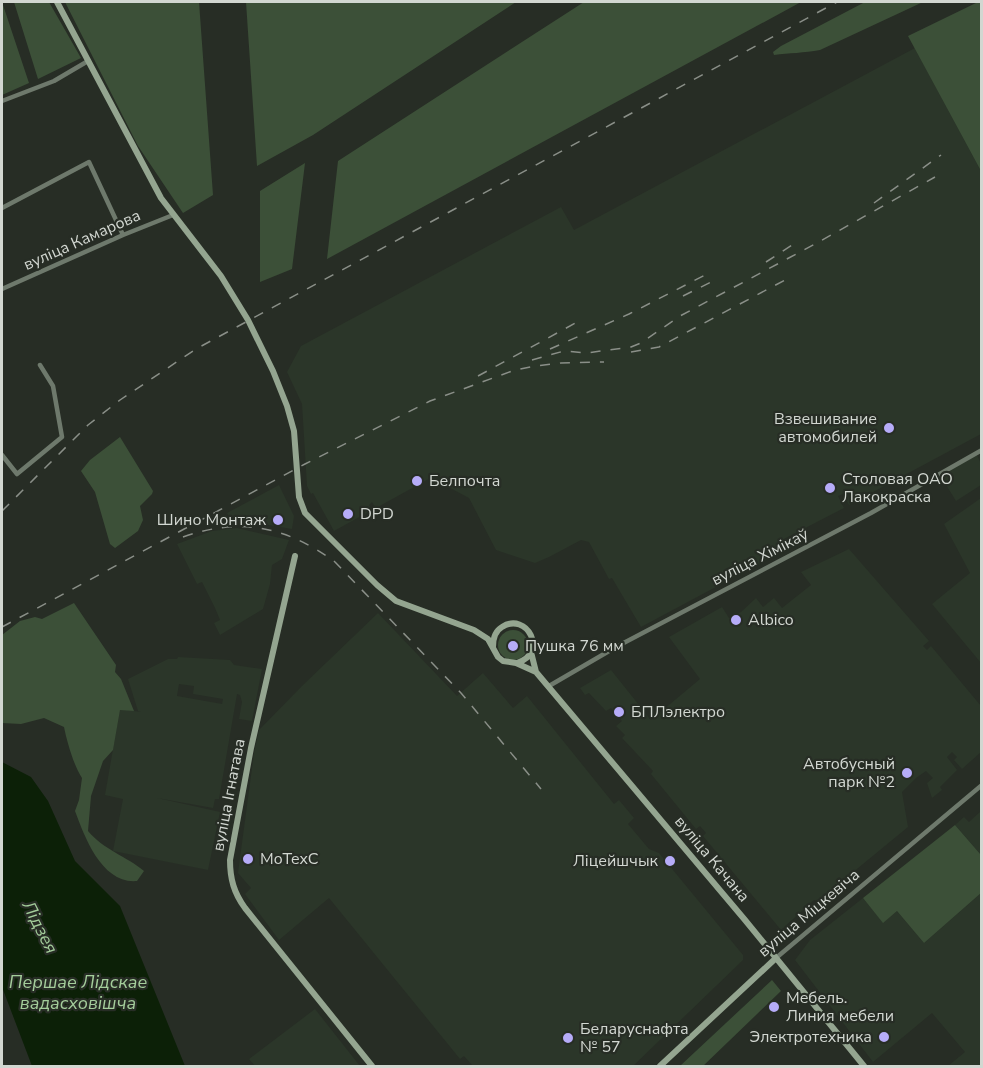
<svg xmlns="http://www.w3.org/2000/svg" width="983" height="1068" font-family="'Nunito Sans',sans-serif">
<rect width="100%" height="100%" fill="#272d25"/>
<path fill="#2b3629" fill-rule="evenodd" d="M915,48L981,171V434L849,505L843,494L838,496L844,508L782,540L787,549L641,627L612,578L609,579L589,542L581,540L549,557L535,563L496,550L469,498L439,482L434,476L376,508L372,502L369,505L372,510L334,531L313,493L311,494L307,486L302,404L287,372L301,346L561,207L574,230Z
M977,455L981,464V485L956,501L940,475Z
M279,485L294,516L292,529L245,521H231L227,513Z
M981,498V663L932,604L970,573L944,524Z
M237,528L289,540L282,559L272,565L270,584L263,609L220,635L214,623L220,620L215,608L202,582L197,584L177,544L212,531Z
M849,549L929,641L923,646L927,650L931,646L981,706V752L962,769L954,760L957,757L952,752L947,757L957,770L940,787L942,790L932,798L927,783L933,778L926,771L916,778L902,792L908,827L818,901L814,900L781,930L703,836L706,833L700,826L696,829L651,774L653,771L622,738L625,735L616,726L622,721L611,708L606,711L589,693L585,695L580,688L611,670L651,720L700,679L669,637L722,607L729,618L741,612L756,598L763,607L774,598L782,608L811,585L801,572Z
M378,613L457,696L483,673L513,708L527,696L614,804L619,800L634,818L628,824L649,849L659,853L743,955V960L633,1066H471L472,1065L464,1056L460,1059L329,898L279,940L245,894L251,888L238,873L254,753L259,730L302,686Z
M178,657L230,660L234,665L262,669L252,721L239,719L242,702L240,695L237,694L219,799H215L213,808L157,798L220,812L208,870L113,851L123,799L105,795L120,709L141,712L138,711L128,679L168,659H177ZM179,684L194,686L193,694L223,699L222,704L177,696Z
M981,811V855L955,825L964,817L969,822Z
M981,893V1066H948L965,1052L932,1013L873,1062L795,960L810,940L863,898L883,922L897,911L924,943Z
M315,1009L360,1066H255L249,1059Z"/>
<path fill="#3c5038" d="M2,2L29,83L2,95Z
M14,2H49L81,58L38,79Z
M65,2H199L213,195L183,213L138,146Z
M246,2H516L313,135L257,166Z
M584,2H801L327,259L338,161Z
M865,2H923L820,50C804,53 789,53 774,55L773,52L781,46Z
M978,2H982L981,171L908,36Z
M305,163L292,269L260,282V191Z
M120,437L153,491L152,494L140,506L143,520L138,531L115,548L110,544L95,492L81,471L90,460Z
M74,603L116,665L115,672L121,679L134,711L120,710L113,750L103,761L91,796L88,831C104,850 126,856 144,871L137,881C102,884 85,838 75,811L79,800L82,778C74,766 67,742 64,727L44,718L21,724L2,723V635L20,621L35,617L42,619Z
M498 645a15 15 0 1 1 30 0a15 15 0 1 1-30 0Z
M955,825L981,855V893L924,943L897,911L883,923L863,898Z
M772,980L781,991L703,1066H680Z"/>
<path fill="#0c2007" d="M2,762L31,777L48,801L75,861L120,906L185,1066H32L2,987Z"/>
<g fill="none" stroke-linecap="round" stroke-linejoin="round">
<path stroke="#6e796c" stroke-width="4.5" d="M2,101L54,81L88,61
M2,208L89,162L123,235
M2,289L123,235L173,215
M2,455L17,474L62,437L53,386L40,365
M549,686L616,647L871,513L982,450
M776,958L982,785"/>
<path stroke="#94a590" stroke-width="6" d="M57,2L161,198L221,276L248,320L273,371L287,406L294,431L299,497L305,513L377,585L396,601L474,630L488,639L498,657L503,661L516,663L536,672L745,920L864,1066
M295,556L251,748L230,860C230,879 234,893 245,908L372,1066
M493,647C493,639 495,631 502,627C527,611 549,653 517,663
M531,652L536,672
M660,1066L776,958"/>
<path stroke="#8a8f88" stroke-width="1.5" stroke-dasharray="10 10" stroke-linecap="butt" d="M874,203L941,155
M766,262L792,245
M683,296L713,281
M550,349L629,314L709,273
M631,352L659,347L785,280
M532,360L564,351L586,353L631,347L641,343L680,316L815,244L935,177
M478,376L581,320
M2,511L88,425L120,400L196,349L837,2
M183,537C240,517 286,526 335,562L461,693L541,789
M2,627L305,464L430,401L515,370L535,366L561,363L604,362"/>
</g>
<g fill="#b6acf8" stroke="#272d25" stroke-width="2">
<circle cx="889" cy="428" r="6"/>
<circle cx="417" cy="481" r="6"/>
<circle cx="830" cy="488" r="6"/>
<circle cx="348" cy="514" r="6"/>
<circle cx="278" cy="520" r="6"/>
<circle cx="736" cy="620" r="6"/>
<circle cx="513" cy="646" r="6"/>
<circle cx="619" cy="712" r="6"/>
<circle cx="907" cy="773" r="6"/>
<circle cx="248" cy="859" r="6"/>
<circle cx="670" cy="861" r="6"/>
<circle cx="774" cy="1007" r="6"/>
<circle cx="884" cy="1037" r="6"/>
<circle cx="568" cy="1038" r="6"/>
</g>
<g text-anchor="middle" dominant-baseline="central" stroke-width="4.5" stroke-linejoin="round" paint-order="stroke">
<g font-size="16" fill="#d2d7d1" stroke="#272d25">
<text transform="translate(82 240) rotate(-24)">вуліца Камарова</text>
<text transform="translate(760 557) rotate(-27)">вуліца Хімікаў</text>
<text transform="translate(229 795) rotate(-79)">вуліца Ігнатава</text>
<text transform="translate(712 859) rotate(50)">вуліца Качана</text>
<text transform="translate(809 913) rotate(-40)">вуліца Міцкевіча</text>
</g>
<g font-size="16" fill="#d2d7d1" stroke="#272d25" text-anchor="start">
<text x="877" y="419" text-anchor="end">Взвешивание<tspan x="877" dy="18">автомобилей</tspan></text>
<text x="842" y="479">Столовая ОАО<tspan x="842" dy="18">Лакокраска</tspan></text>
<text x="429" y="481">Белпочта</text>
<text x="360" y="514">DPD</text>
<text x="266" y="520" text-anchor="end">Шино Монтаж</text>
<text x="748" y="620">Albico</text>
<text x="525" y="646">Пушка 76 мм</text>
<text x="631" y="712">БПЛэлектро</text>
<text x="895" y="764" text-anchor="end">Автобусный<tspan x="895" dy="18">парк №2</tspan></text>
<text x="260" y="859">MoTexC</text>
<text x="658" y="861" text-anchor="end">Ліцейшчык</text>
<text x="786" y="998">Мебель.<tspan x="786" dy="18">Линия мебели</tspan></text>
<text x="580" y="1029">Беларуснафта<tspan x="580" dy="18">№ 57</tspan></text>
<text x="872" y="1037" text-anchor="end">Электротехника</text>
</g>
<g font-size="18" font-style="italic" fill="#a4cd9b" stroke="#272d25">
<text transform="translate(40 927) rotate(63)">Лідзея</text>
<text x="78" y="982">Першае Лідскае<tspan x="78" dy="21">вадасховішча</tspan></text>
</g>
</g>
<rect width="983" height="1068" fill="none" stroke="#d2d7d1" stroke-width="6"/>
</svg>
